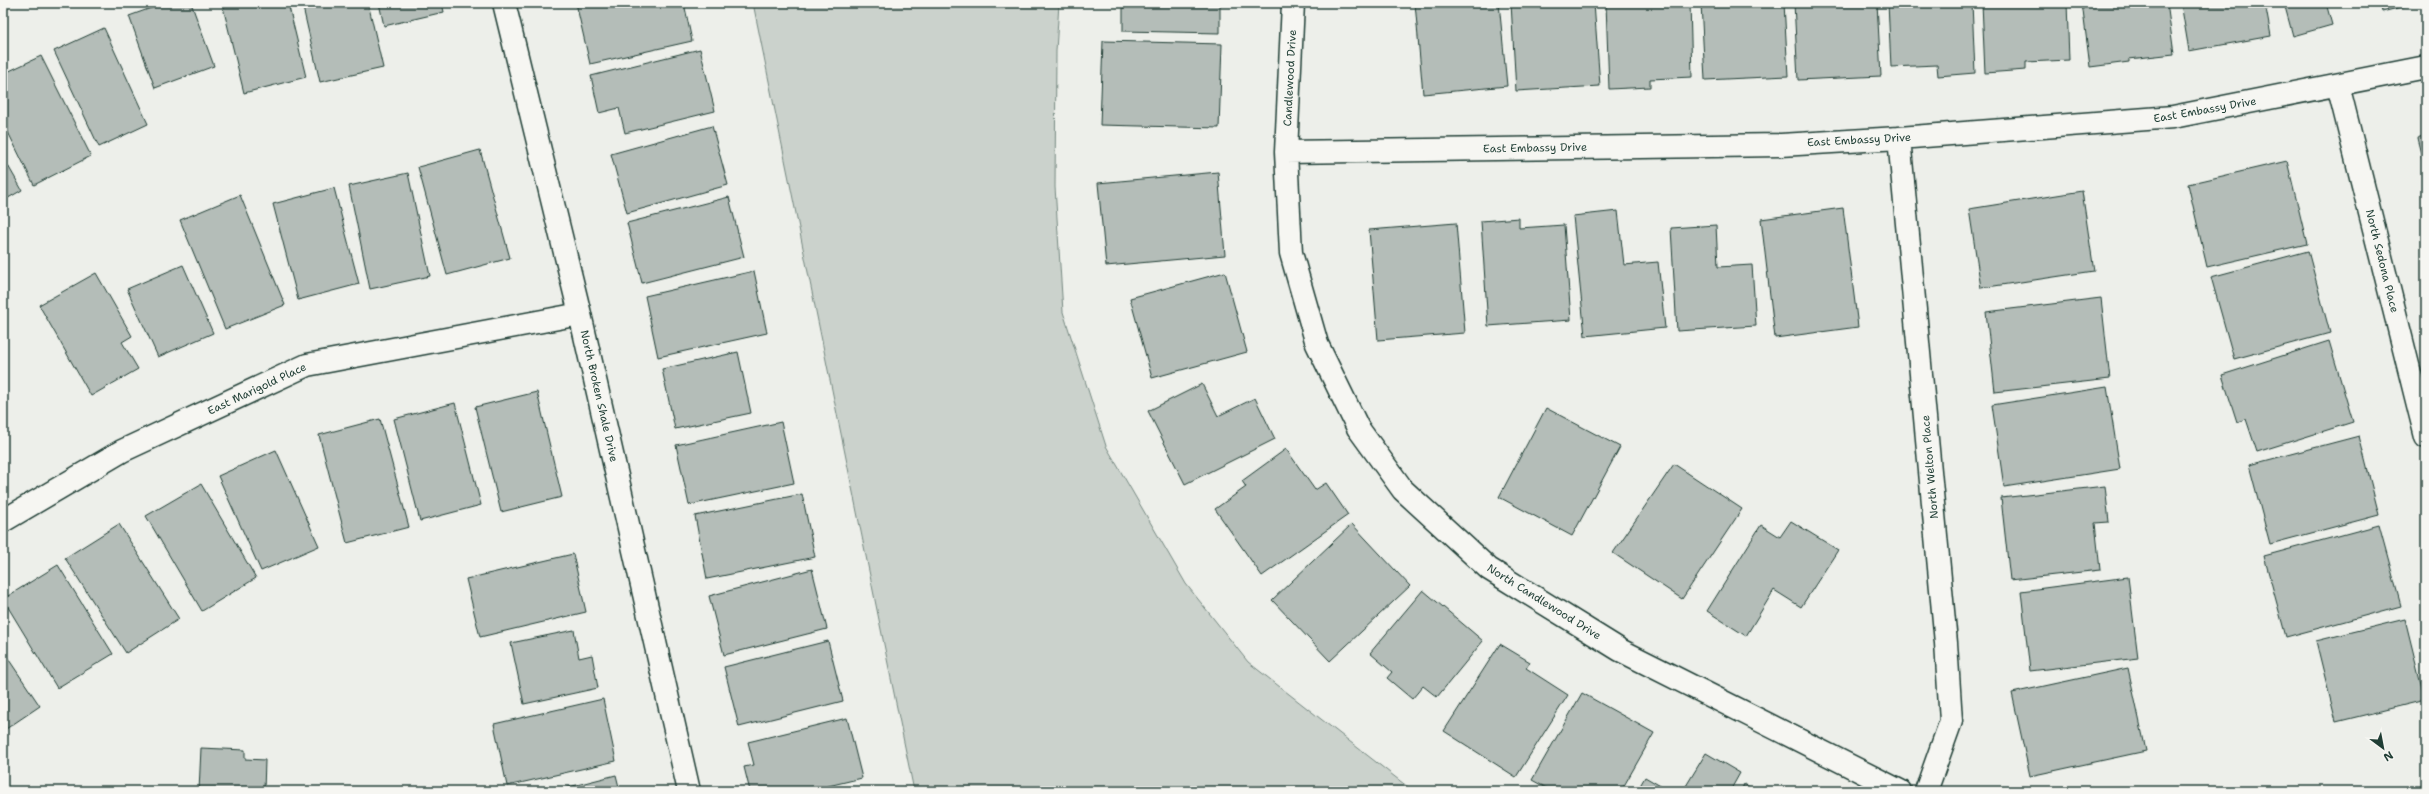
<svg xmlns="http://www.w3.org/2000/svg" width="2429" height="794" font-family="'Shantell Sans',sans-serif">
<rect width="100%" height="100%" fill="#edefea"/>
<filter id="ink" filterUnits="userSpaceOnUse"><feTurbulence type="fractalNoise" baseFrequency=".025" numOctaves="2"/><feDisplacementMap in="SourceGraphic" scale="8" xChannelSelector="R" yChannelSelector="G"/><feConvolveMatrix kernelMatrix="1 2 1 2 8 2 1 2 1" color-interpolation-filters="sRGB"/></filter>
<g filter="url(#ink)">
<path fill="#cbd2cc" stroke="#758880" d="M753,3H1059L1056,51L1055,187L1063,312L1106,446L1186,584L1248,662L1413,791H914Z"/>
<path fill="#b4bdb8" stroke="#1f3d34" d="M165,3H191L214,66L155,88L129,16Z
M222,3H288L306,77L244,93Z
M302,3H368L383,68L320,82Z
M379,3H442L444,12L384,26Z
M576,3H684L692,41L590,64Z
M1123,3H1220V33L1123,31Z
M1415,3H1499L1507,86L1423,94Z
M1511,3H1594L1600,86L1516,91Z
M1606,3H1690L1692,77L1650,79V87L1609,89Z
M1701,3H1784L1788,76L1705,80Z
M1794,3H1877L1881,76L1798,80Z
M1888,3H1972L1975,73L1938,76L1937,65L1891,67Z
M1982,3H2067L2069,60L2026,62V70L1985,73Z
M2082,3H2167L2174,54L2129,59V62L2090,67Z
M2181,3H2265L2271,36L2189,51Z
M2284,3H2326L2332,25L2293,36Z
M2380,3H2418L2382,12Z
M104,28L148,124L99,147L54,51Z
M1103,41L1222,44L1219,128L1100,125Z
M700,49L715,111L625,133L619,108L599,113L591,76Z
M41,56L91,156L34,185L3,122V74Z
M712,126L728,185L627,213L611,154Z
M2426,135V174L2417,138Z
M480,150L510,258L447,275L418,167Z
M3,157L22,190L3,201Z
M2287,161L2307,244L2207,267L2188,184Z
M1218,172L1225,255L1106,266L1098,183Z
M408,173L430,276L370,289L349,186Z
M334,188L359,284L298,300L273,204Z
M2082,191L2094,271L1981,288L1969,209Z
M240,195L285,305L225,329L180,220Z
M729,197L744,257L642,283L627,223Z
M1843,208L1858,327L1775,338L1761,219Z
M1618,211L1624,265L1658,262L1665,328L1585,336L1573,216Z
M1519,218V228L1564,225L1571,320L1488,326L1481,221Z
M1456,223L1465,333L1378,340L1369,230Z
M1716,225L1718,267L1752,265L1756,326L1677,331L1671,228Z
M2308,251L2330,333L2234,359L2211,277Z
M183,265L213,333L158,357L127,289Z
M754,271L767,333L658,357L645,296Z
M1225,272L1247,352L1152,378L1130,298Z
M96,273L132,336L122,342L138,369L91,396L39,305Z
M2101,298L2110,379L1995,392L1986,312Z
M2329,341L2353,422L2257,452L2246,419L2237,422L2222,375Z
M738,352L751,413L675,429L662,369Z
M1202,384L1218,416L1255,398L1275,439L1185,484L1148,411Z
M2107,387L2120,469L2004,487L1992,405Z
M537,392L562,497L501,512L475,407Z
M455,403L481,505L420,521L394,419Z
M1546,408L1620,447L1572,536L1499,497Z
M380,419L409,527L347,543L319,435Z
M781,422L794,483L689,505L676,445Z
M2359,436L2379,515L2270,544L2249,465Z
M1286,449L1315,490L1326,483L1348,515L1262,576L1215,509L1246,487L1242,481Z
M276,450L319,546L261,571L218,476Z
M1674,464L1742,509L1682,599L1613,553Z
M201,484L256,578L202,611L146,516Z
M2105,486L2109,522L2095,523L2100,570L2010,580L2001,498Z
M802,494L815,557L707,579L695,516Z
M1791,521L1838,550L1801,607L1774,590L1746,636L1707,611L1761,525L1780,537Z
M119,524L179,619L126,653L65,558Z
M1352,524L1410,586L1330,661L1272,600Z
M2379,525L2401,606L2286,637L2264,556Z
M573,554L586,612L480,637L466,579Z
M58,565L113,654L57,688L3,599Z
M812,569L827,629L724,655L709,596Z
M2128,577L2138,658L2030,671L2021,591Z
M1423,590L1483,641L1437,697L1423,686L1412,699L1387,678L1392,672L1370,653Z
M2405,619L2425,700L2336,722L2316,641Z
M574,630L579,658L592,655L598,688L524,704L511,643Z
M828,641L843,701L739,727L724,667Z
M1500,644L1530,662L1526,668L1568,695L1516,777L1444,731Z
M3,651L40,706L3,731Z
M2128,668L2146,751L2030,776L2012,693Z
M1582,693L1654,733L1621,791H1552L1532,780Z
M603,699L616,761L507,786L494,724Z
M847,718L862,778L807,791H750L744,767L754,765L748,742Z
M201,748L245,750V759L265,760L264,791H199Z
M1706,753L1740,773L1730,791H1683Z
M616,775L620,791H553Z
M1645,777L1669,791H1637Z
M1744,784L1757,791H1741Z"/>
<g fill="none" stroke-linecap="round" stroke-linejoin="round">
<g stroke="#1f3d34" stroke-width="25">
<path id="street" d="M504,3L580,314L689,791
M1293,3L1286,152L1291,253L1317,344L1358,428L1403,490L1489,569L1620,650L1900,791
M2338,85L2426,437
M1899,138L1946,643L1951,721L1926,791
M1286,152L1781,145L1899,138L2173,117L2426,67
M3,521L122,451L307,365L580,314"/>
</g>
<use href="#street" stroke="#f6f6f2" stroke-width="22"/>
</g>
</g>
<g text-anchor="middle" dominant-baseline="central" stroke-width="3" stroke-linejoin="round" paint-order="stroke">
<g font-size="11" fill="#1f3d34" stroke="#f6f6f2">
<text transform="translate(1290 78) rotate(-87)">Candlewood Drive</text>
<text transform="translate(2205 110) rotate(-10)">East Embassy Drive</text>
<text transform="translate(1859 140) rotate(-3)">East Embassy Drive</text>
<text transform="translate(1535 148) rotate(-1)">East Embassy Drive</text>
<text transform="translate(2382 261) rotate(76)">North Sedona Place</text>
<text transform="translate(257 389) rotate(-25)">East Marigold Place</text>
<text transform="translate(599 396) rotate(77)">North Broken Shale Drive</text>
<text transform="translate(1930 467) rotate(-95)">North Welton Place</text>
<text transform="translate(1544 602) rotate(32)">North Candlewood Drive</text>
</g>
</g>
<rect width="2429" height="794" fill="none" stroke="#f6f6f2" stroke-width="16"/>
<rect x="8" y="8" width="2413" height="778" fill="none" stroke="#1f3d34" stroke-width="1.5" filter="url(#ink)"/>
<g transform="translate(2383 748) rotate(148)" stroke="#f6f6f2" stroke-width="3" paint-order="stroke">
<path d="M0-3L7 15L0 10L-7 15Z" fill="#1f3d34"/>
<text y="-6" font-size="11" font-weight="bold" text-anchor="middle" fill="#1f3d34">N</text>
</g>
</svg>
